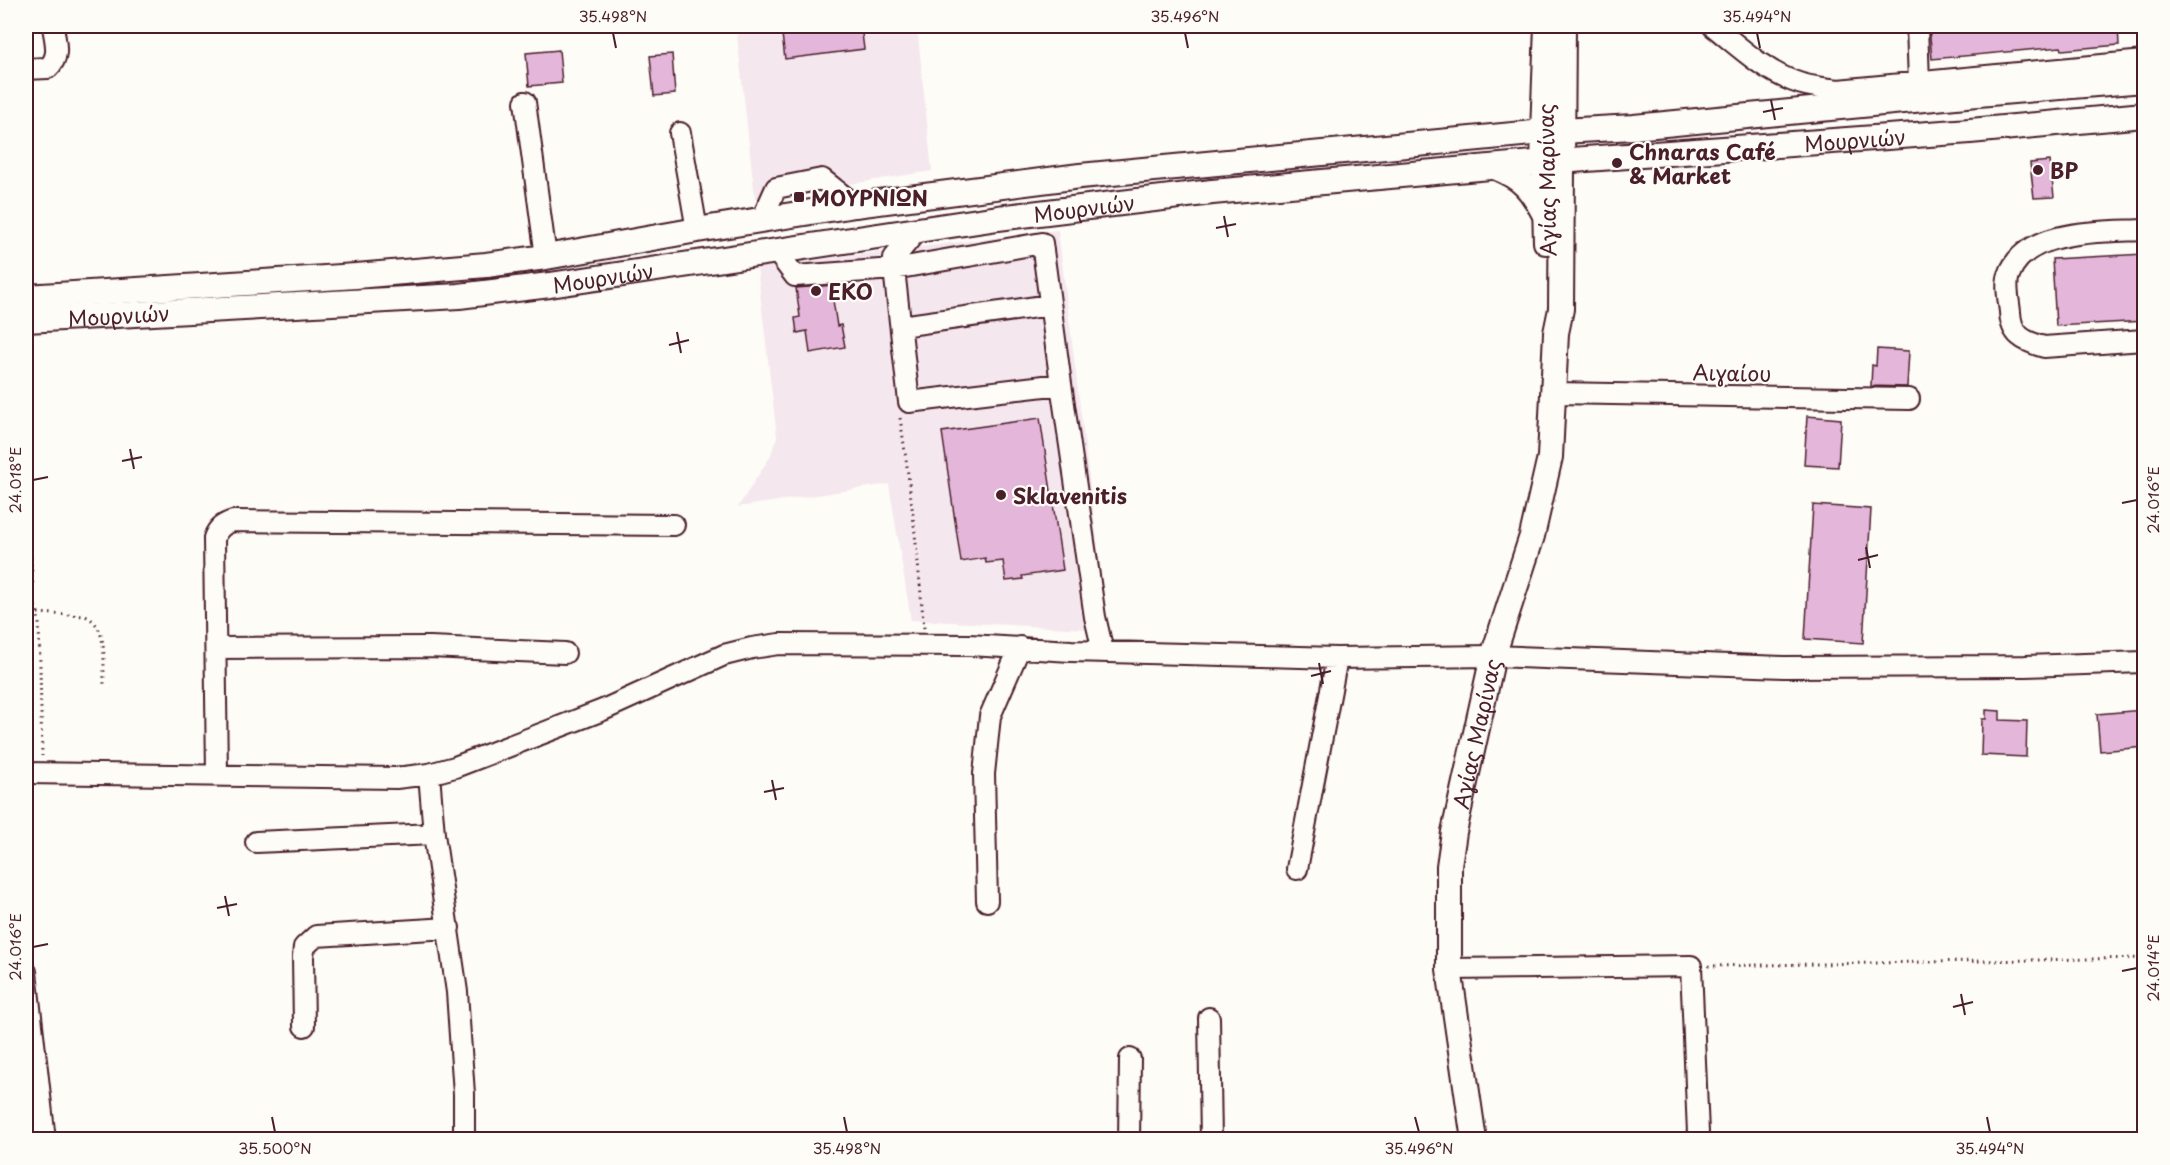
<svg xmlns="http://www.w3.org/2000/svg" width="2170" height="1165" font-family="'Playpen Sans',sans-serif">
<rect width="100%" height="100%" fill="#fdfcf7"/>
<filter id="ink" filterUnits="userSpaceOnUse"><feTurbulence type="fractalNoise" baseFrequency=".0167" numOctaves="2"/><feDisplacementMap in="SourceGraphic" scale="12" xChannelSelector="R" yChannelSelector="G"/><feConvolveMatrix kernelMatrix="1 2 1 2 8 2 1 2 1" color-interpolation-filters="sRGB"/></filter>
<g filter="url(#ink)">
<path fill="#f5e7ee" d="M736,26H917L932,171L755,199Z
M1058,230L1108,630L911,620L889,484L738,507L770,457L777,437L757,267Z"/>
<path fill="#e3b6da" stroke="#4a1f2b" stroke-width="1.5" d="M781,26H861L864,49L785,59Z
M1929,26H1942V28L1971,26H2118L2119,45L2062,50L2061,47L1932,59Z
M559,50L562,83L529,86L526,53Z
M672,54L675,94L654,96L650,56Z
M2050,161L2054,197L2034,198L2030,163Z
M2145,254V321L2056,326L2052,259Z
M834,285L837,300H833L837,326L841,325L845,347L810,353L807,331L797,333L795,318L800,317L796,288Z
M1877,349L1909,351L1907,387L1871,386L1872,365L1876,366Z
M1807,416L1841,419L1838,467L1804,465Z
M1040,418L1063,570L1022,576L1023,579L1006,581L1003,561L986,563L985,558L961,562L942,432Z
M1813,505L1871,509L1863,643L1805,639Z
M1986,710L2000,711V720L2027,721L2026,757L1981,755L1982,719H1986Z
M2143,710L2145,747L2100,751L2097,714Z"/>
<g fill="none" stroke-linecap="round" stroke-linejoin="round">
<g stroke="#4a1f2b" stroke-width="24">
<path id="minor" d="M1713,26C1737,45 1763,70 1793,81C1807,87 1823,88 1838,90L2144,61
M1917,26L1919,82
M26,69L48,68C61,56 55,42 53,26
M525,102L546,257
M680,133L697,230
M762,219L776,188L822,179L855,205
M918,229L894,258V269L909,402L1061,384L1095,617L1103,651
M2144,230C2104,232 2025,228 2009,275C2005,285 2009,301 2010,312C2011,335 2023,341 2044,347L2144,340
M777,252L795,276L894,269L1042,243L1061,384
M901,326L1050,305
M1554,393L1909,399
M216,648L430,647L565,653
M26,773L396,778L429,774L455,767L603,710L724,655L752,648L779,644L969,645L1071,651L1337,658L1493,656L1783,667L2025,666L2144,662
M217,774L214,538C218,528 223,524 233,521L674,525
M429,774L434,834L457,992L464,1094V1140
M256,842L434,834
M1297,869L1337,658
M987,901L984,774L990,716L1020,647
M1449,969L1691,966L1698,1133L1695,1140
M26,972L45,1140
M1209,1018L1211,1140
M304,1026L303,957L304,947L316,936L449,928
M1129,1140L1130,1059"/>
</g>
<g stroke="#4a1f2b" stroke-width="28">
<g id="major">
<path d="M1495,167C1523,178 1531,189 1545,215"/>
<path d="M1546,242L1543,132L1547,26"/>
<path d="M26,297L356,276L486,265L546,257L697,230L855,205L1080,176L1543,132L1634,127L1966,95L2144,80"/>
<path id="s1" d="M26,320L459,296L550,285L998,218L1212,192L1545,162L1970,131L2144,115"/>
<path id="s2" d="M1474,1140L1449,969V866L1454,832L1493,656L1532,536L1550,457L1556,333L1561,309L1563,26"/>
</g>
</g>
<path stroke="#4a1f2b" stroke-width="3" stroke-dasharray="1.5 4.5" stroke-linecap="butt" d="M900,418C911,489 918,558 924,629
M26,492L34,600L39,621L42,756
M38,613L85,616C109,626 103,663 104,684
M1708,966L2144,958"/>
<use href="#minor" stroke="#fdfcf7" stroke-width="20"/>
<use href="#major" stroke="#fdfcf7" stroke-width="24"/>
</g>
</g>
<path fill="none" stroke="#4a1f2b" stroke-width="2" d="M613,33L616,48M1185,33L1188,48M1757,33L1760,48M1771,100L1775,120M1763,112L1783,108M1224,216L1228,237M1216,228L1236,224M677,332L681,353M669,345L689,340M130,449L134,469M122,461L142,457M33,480L48,477M2122,503L2137,500M1866,547L1870,568M1858,560L1878,555M1319,663L1323,684M1311,676L1331,671M772,780L776,800M764,792L784,788M225,896L229,916M217,908L237,904M33,947L48,944M2122,971L2137,968M1961,994L1965,1015M1953,1007L1973,1002M272,1117L275,1132M844,1117L847,1132M1415,1117L1419,1132M1987,1117L1990,1132"/>
<g fill="#4a1f2b" stroke="#fdfcf7" stroke-width="2">
<circle cx="1617" cy="163" r="6"/>
<circle cx="2038" cy="170" r="6"/>
<rect x="793" y="191" width="12" height="12" rx="3"/>
<circle cx="816" cy="291" r="6"/>
<circle cx="1001" cy="495" r="6"/>
</g>
<g text-anchor="middle" dominant-baseline="central" stroke-width="4.5" stroke-linejoin="round" paint-order="stroke">
<g font-size="21" fill="#4a1f2b" stroke="#fdfcf7">
<text stroke="none"><textPath href="#s1" startOffset="1839">Μουρνιών</textPath></text>
<text transform="translate(1546 180) rotate(-91)">Αγίας Μαρίνας</text>
<text stroke="none"><textPath href="#s1" startOffset="1065">Μουρνιών</textPath></text>
<text stroke="none"><textPath href="#s1" startOffset="579">Μουρνιών</textPath></text>
<text stroke="none"><textPath href="#s1" startOffset="93">Μουρνιών</textPath></text>
<text transform="translate(1732 372) rotate(1)">Αιγαίου</text>
<text stroke="none"><textPath href="#s2" startOffset="411">Αγίας Μαρίνας</textPath></text>
</g>
<g font-size="21" font-weight="bold" fill="#4a1f2b" stroke="#fdfcf7" text-anchor="start">
<text x="1629" y="151">Chnaras Café<tspan x="1629" dy="24">&amp; Market</tspan></text>
<text x="2050" y="170">BP</text>
<text x="811" y="197">ΜΟΥΡΝΙΩΝ</text>
<text x="828" y="291">EKO</text>
<text x="1013" y="495">Sklavenitis</text>
</g>
</g>
<rect width="2170" height="1165" fill="none" stroke="#fdfcf7" stroke-width="66"/>
<rect x="33" y="33" width="2104" height="1099" fill="none" stroke="#4a1f2b" stroke-width="2"/>
<g font-size="15" text-anchor="middle" fill="#4a1f2b">
<text x="613" y="22">35.498°N</text>
<text x="1185" y="22">35.496°N</text>
<text x="1757" y="22">35.494°N</text>
<text transform="translate(16 480) rotate(-90)" y="5">24.018°E</text>
<text transform="translate(2154 500) rotate(-90)" y="5">24.016°E</text>
<text transform="translate(16 947) rotate(-90)" y="5">24.016°E</text>
<text transform="translate(2154 968) rotate(-90)" y="5">24.014°E</text>
<text x="275" y="1154">35.500°N</text>
<text x="847" y="1154">35.498°N</text>
<text x="1419" y="1154">35.496°N</text>
<text x="1990" y="1154">35.494°N</text>
</g>
</svg>
